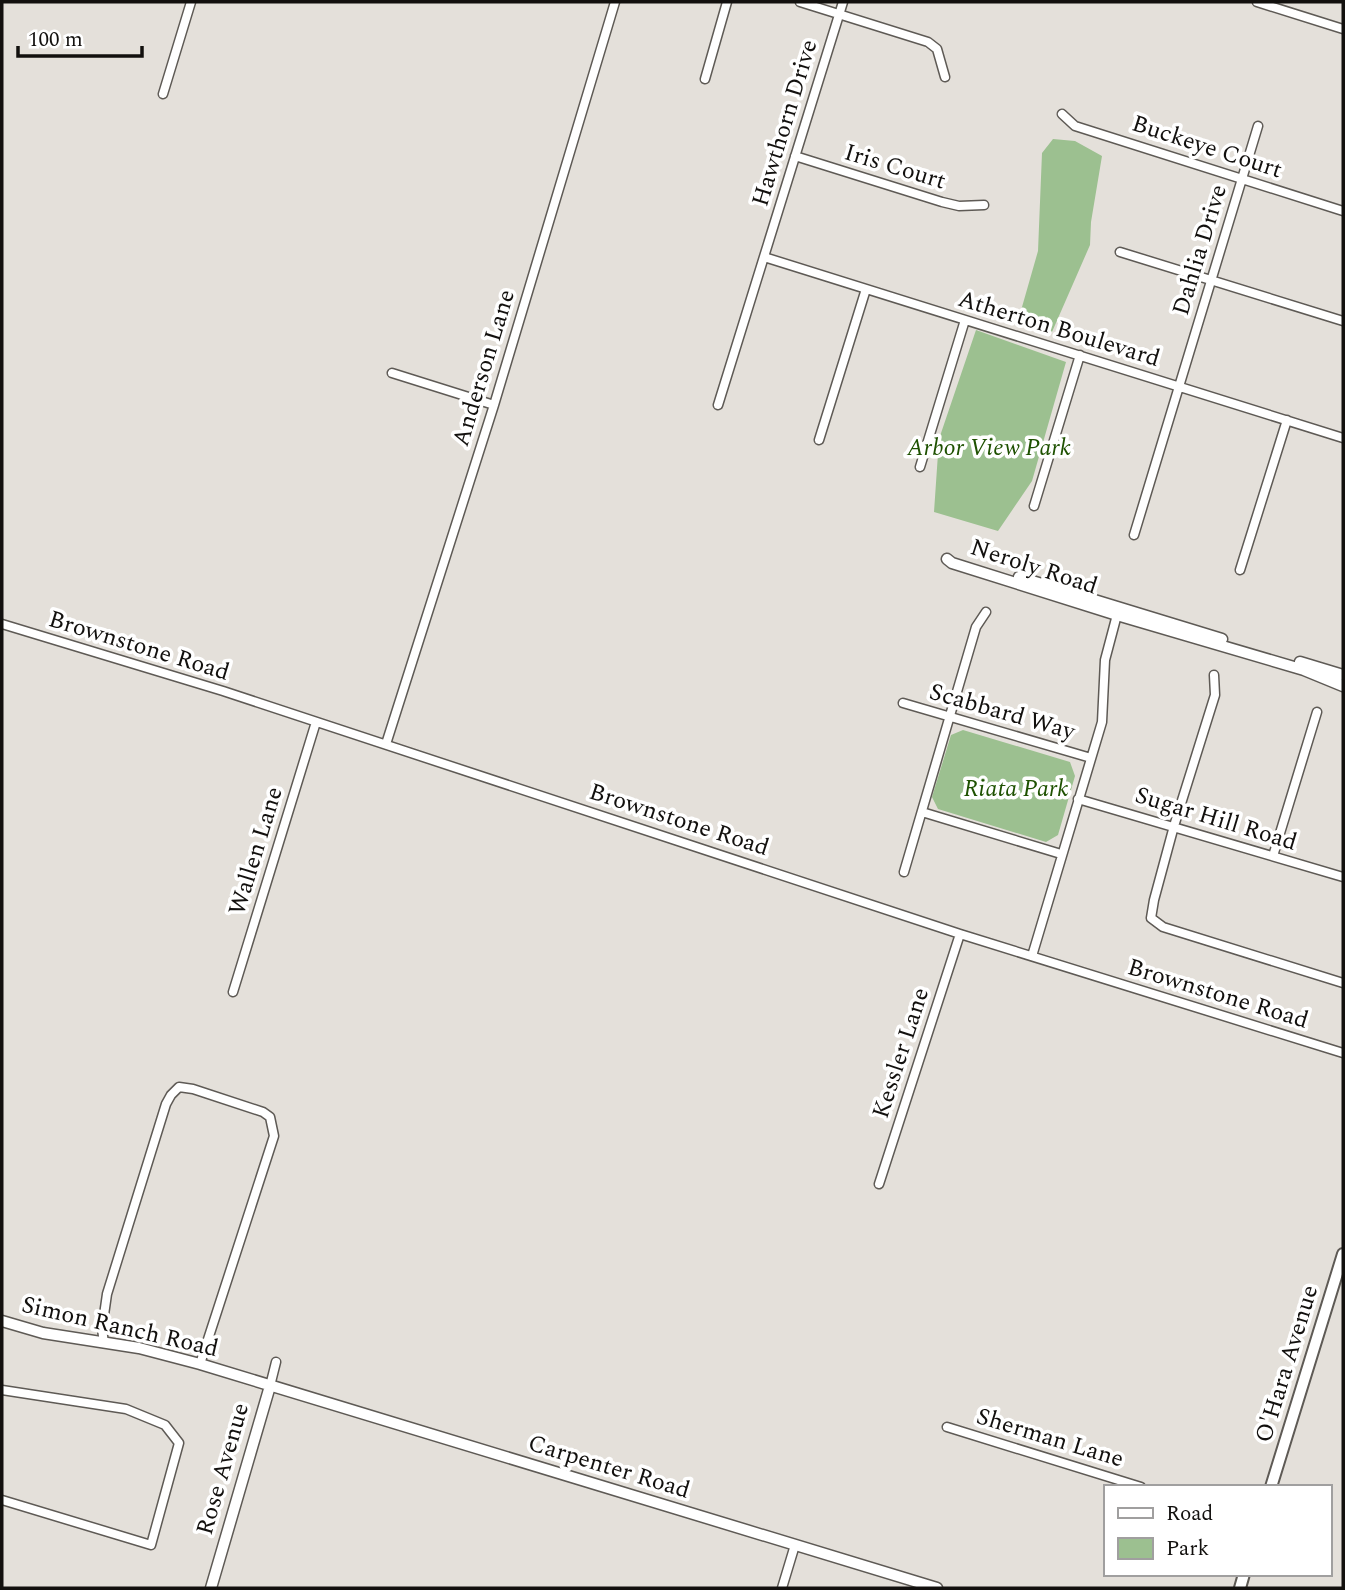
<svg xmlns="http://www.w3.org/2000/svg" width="1345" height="1590" font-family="Spectral,serif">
<rect width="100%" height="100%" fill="#e4e0da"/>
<path fill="#9cc090" d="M1053,139L1075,141L1102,156L1091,222L1090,245L1052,332L1018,321L1038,251L1042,153Z
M976,330L1066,362L1032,481L998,531L934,512L939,439Z
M963,730L1070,762L1075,776L1058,835L1046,842L938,809L932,797L951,735Z"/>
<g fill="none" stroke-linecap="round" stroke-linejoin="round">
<g stroke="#5e5a55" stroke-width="11">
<path id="minor" d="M800,2L928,42L937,49L945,77
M1257,2L1343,29
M705,79L727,2
M163,94L191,2
M1062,114L1075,126L1343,211
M795,156L942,202L959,206L984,205
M1120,252L1343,321
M764,257L1343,438
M392,373L494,405
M718,405L843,2
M819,440L866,289
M920,467L965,320
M1034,506L1080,355
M1134,535L1258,126
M1240,570L1287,420
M2,624L223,691L960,934L1343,1053
M1214,675L1215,695L1174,826L1154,900L1151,918L1163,927L1343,983
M903,703L1091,758
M386,744L494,405L615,2
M1078,799L1343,877
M922,812L1061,854
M1273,856L1317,712
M904,872L976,627L986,612
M1032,956L1102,722L1105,660L1118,611
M233,992L316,722
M879,1184L960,934
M104,1343L102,1329L107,1294L166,1104L171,1095L179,1087L193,1089L263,1112L270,1117L274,1136L200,1364
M270,1386L276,1362
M2,1390L126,1409L165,1425L179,1443L151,1545L2,1500
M947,1427L1141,1487
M782,1588L795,1545"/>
</g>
<g stroke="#5e5a55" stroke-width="13">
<path id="tertiary" d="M947,559L952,563L1117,615L1304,670L1343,686
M1019,577L1222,639
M1300,662L1343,675
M2,1321L43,1333L139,1348L200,1364L937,1588
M211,1588L270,1386"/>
</g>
<g stroke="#5e5a55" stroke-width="14">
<path id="secondary" d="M1271,1487L1343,1254
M1240,1588L1244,1574"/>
</g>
<use href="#minor" stroke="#fff" stroke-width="8"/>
<use href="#tertiary" stroke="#fff" stroke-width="10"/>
<use href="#secondary" stroke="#fff" stroke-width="10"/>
</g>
<g text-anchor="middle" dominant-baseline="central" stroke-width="7" stroke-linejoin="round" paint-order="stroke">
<g font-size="24" fill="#12100e" stroke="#fff">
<text transform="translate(785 123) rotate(-73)">Hawthorn Drive</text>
<text transform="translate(1207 147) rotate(18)">Buckeye Court</text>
<text transform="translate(895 167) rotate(17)">Iris Court</text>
<text transform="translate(1200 250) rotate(-73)">Dahlia Drive</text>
<text transform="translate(1059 329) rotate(17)">Atherton Boulevard</text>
<text transform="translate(484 368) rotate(-73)">Anderson Lane</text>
<text transform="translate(1034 567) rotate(18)">Neroly Road</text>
<text transform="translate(139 646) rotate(17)">Brownstone Road</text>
<text transform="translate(1002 712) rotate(16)">Scabbard Way</text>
<text transform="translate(1216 819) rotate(17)">Sugar Hill Road</text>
<text transform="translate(679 820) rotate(18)">Brownstone Road</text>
<text transform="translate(256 851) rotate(-73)">Wallen Lane</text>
<text transform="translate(1218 994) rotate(17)">Brownstone Road</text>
<text transform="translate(901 1053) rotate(-72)">Kessler Lane</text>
<text transform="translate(120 1327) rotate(13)">Simon Ranch Road</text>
<text transform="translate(1287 1364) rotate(-73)">O'Hara Avenue</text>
<text transform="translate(1050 1438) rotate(17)">Sherman Lane</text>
<text transform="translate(609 1467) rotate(17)">Carpenter Road</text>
<text transform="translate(223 1469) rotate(-74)">Rose Avenue</text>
</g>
<g font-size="24" font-style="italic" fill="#1e5101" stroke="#fff">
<text x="989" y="448">Arbor View Park</text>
<text x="1016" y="789">Riata Park</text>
</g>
</g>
<rect width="1345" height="1590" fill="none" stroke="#12100e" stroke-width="7"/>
<rect x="1104" y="1485" width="228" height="91" fill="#ffffff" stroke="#a09f9f" stroke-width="2"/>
<rect x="1118" y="1508" width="35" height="10" fill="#ffffff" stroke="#a09f9f" stroke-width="2"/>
<text x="1166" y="1520" font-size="21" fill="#12100e">Road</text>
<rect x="1118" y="1538" width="35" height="21" fill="#9cc090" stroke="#a09f9f" stroke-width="2"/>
<text x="1166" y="1555" font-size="21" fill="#12100e">Park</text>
<path d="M18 46v10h124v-10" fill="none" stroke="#12100e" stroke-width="3.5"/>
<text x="28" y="46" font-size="21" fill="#12100e" stroke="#ffffff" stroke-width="5" paint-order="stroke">100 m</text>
</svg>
